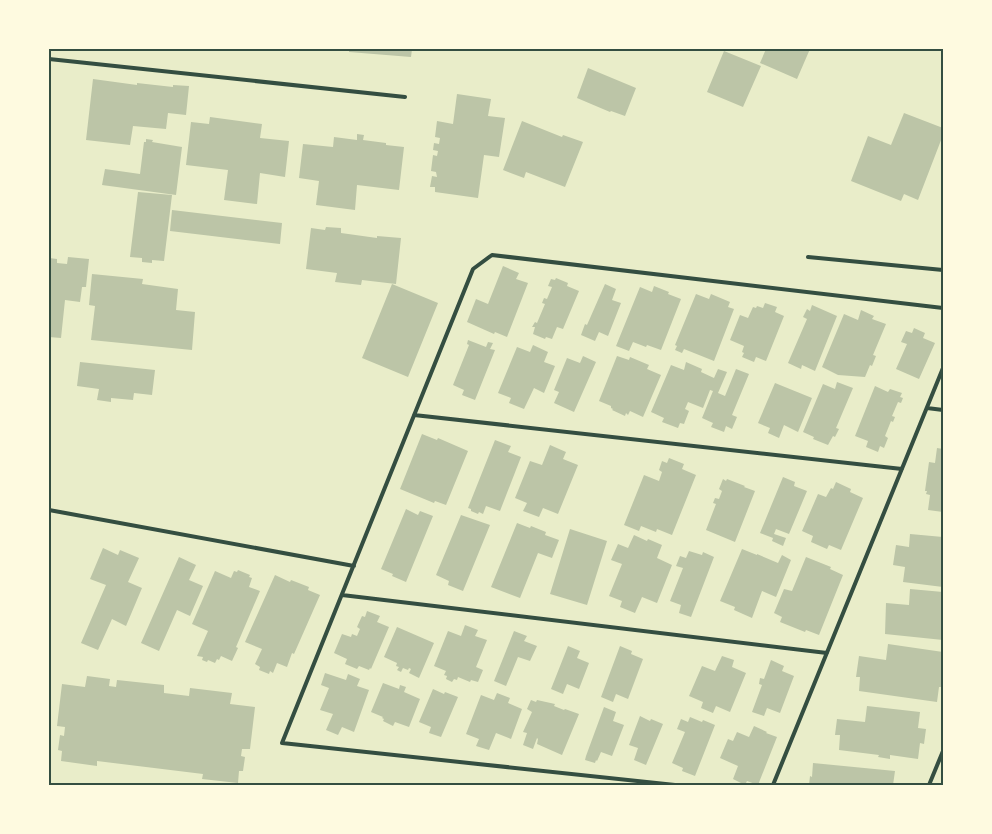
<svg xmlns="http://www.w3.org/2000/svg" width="992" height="834" font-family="Commissioner,sans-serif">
<rect width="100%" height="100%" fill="#e9edc9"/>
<path fill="#bcc5a7" d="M349,49H412L411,57L349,52Z
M766,49H810L797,79L760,63Z
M724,51L761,66L743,107L707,92Z
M588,68L636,88L625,116L611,111L610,112L577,98Z
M93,79L137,85V83L173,87V85L189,86L186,115L168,113L166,129L133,126L130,145L86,140Z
M457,94L491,99L488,116L505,118L499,157L484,155L478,198L435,192V187H430L432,176L437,177L436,172L431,171L433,155L437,156L438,151L433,150L434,143L439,144L440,138L435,137L437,121L453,124Z
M904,113L943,128V135L918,200L904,194L901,201L851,181L868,136L891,145Z
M210,117L262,124L260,138L289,141L285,177L260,173L257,204L224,200L228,170L186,165L191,122L209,124Z
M522,121L562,137L563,135L583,142L565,187L526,172L524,178L503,170Z
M357,134L364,135L363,140L386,143V145L404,147L399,190L357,185L355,210L316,205L319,181L299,178L303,144L333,147L334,137L357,140Z
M146,139L153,140L152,142L182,147L176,195L102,185L105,169L140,174L144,142H146Z
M138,192L172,195L164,261L152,260V263L142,262V258L130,257Z
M172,210L282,223L280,244L170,231Z
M326,227L341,228V233L377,238V236L401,238L396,284L362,280L361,285L335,282L337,273L306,269L311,228L325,230Z
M68,257L89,259L86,287H82L80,302L65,300L61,338L49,337V258L57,259V263L67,264Z
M503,266L519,273L516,279L528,283L507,337L495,332L494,334L467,322L476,299L488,304Z
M92,274L143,279L142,284L178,289L176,310L195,312L192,350L91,340L95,306L89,305Z
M556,278L568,283L567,286L579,291L563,329L557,327L552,339L546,337L545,339L533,334L535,327H532L535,322L537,323L545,304L542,303L544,298L547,299L552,287L548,286L551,279L555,280Z
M392,284L438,303L408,377L362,358Z
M605,284L616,289L612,300L621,303L608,336L599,332L595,341L581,335L585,324L587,325Z
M654,286L669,292L668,294L681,299L661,350L647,345L646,347L633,342L629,351L616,346L640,287L652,292Z
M696,294L709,299L711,294L730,302L728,307L734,309L714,361L684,349L682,353L675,350L677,346L675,345Z
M765,303L777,307L775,312L784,316L766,361L756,357L754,362L742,357L744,353L742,352L744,346L730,340L740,315L748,318L753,307L756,308L757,306L763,308Z
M812,305L837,316L815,371L802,365L801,369L788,363L807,319L803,317L807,309L810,311Z
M861,310L874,316L872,319L886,324L873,355L876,356L872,366L870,365L865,377L838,375L822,367L844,314L858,320Z
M914,328L925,333L923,338L935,343L919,379L896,369L907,344L901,342L906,331L912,333Z
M468,340L486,347L488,342L493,343L490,349L495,350L475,400L462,395L464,390L453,385L469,345L467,344Z
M533,345L548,352L544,362L555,366L544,393L534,388L524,409L509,403L511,398L498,393L517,347L530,352Z
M583,356L596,362L574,412L554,403L559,392L554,390L567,358L580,363Z
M617,356L629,360L630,357L649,365L647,369L661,375L643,417L630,411L628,415L626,413L625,416L612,410L613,409L611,408V406L599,401Z
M80,362L155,370L152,395L134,393L133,400L111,398V402L97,400L99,389L77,386Z
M686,362L702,369L701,372L714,378L718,369L727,372L718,393L725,396L736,369L749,374L732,415L737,417L732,429L726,426L724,432L711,427L713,423L702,418L713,391L710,390L703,408L688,402L685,409L689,411L684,424L680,423L678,428L662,422L664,418L651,412L671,365L684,370Z
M837,382L853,388L836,428L839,429L835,437L833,436L828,445L813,439L814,437L803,432L823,384L835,389Z
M775,383L812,398L798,432L784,425L779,438L768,433L770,428L758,423Z
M875,386L888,392L890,389L902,393L900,397L903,398L901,403L898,402L892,416L895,417L893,422L891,421L885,436L888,438L884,448L880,446L878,452L866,447L868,441L855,436Z
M422,434L437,440L438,438L468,451L446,505L435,501L434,503L400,489Z
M495,440L511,446L508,452L521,457L500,511L486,506L483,514L479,512L478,514L471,511V509L468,508Z
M550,445L566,452L563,459L578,465L558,514L543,508L539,517L523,511L527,503L515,498L530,461L542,465Z
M937,448L943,449V512L928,510L930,495L926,494L927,491H925L929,462L935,463Z
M669,458L684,464L682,469L696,475L672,535L657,529L656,532L641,526L639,531L624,525L644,475L659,481L662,472L659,470L662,461L667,463Z
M783,477L795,482L794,486L807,491L789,534L776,529L774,534L786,538L783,546L772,541L773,538L760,533Z
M723,479L726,481L727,479L745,486L744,487L755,491L735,542L706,530L716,504L713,503L715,498L719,499L722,491L719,489Z
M836,482L851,489L850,492L863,498L841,550L829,545L827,549L811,542L813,536L802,531L818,494L826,497L831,488L833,489Z
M406,509L418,515L420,511L433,516L406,582L392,576L393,574L381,569Z
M461,515L490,525L463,591L448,585L449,581L436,575Z
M517,523L530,528L531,526L546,532L545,535L559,540L552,558L538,553L520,598L491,587Z
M570,529L607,541L587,605L550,594Z
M910,534L943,537V587L903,582L905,567L893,565L896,545L909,547Z
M634,535L647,541L648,539L662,545L657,558L672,565L657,603L642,597L635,613L620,607L622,601L609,596L622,564L611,560L618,544L628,548Z
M103,548L118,555L120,550L139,558L128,582L142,588L126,626L112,619L98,650L81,643L106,585L90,579Z
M742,549L757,555V554L778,563L782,555L791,560L776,597L762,591L752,618L734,610L735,607L720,601Z
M689,551L702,555L703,552L714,557L691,617L679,613L681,605L670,601L683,568L676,566L680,556L686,558Z
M179,557L196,565L189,580L203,586L190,616L177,610L159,651L141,643Z
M806,557L831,567L830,569L843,575L819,635L806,630L805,632L780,622L782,617L774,613L784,589L792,591Z
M238,570L250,575L249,577L252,578L249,587L260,591L236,647L238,648L232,661L221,656L219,660L217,659L215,663L208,660L207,662L202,660L203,657L197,656L208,631L192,624L215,571L231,578L234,571L237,572Z
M275,575L290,582L291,580L309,587L308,590L320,595L294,654L292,653L287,667L277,663L273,673L270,671L269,674L259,670L260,667L255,664L262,649L245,642Z
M910,589L943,592V640L885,634L886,603L909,605Z
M367,611L380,616L377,622L389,627L371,669L370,668L369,670L359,666L357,669L345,664L347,659L334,653L342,634L351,637L352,634L357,636L360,629L357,627L362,616L365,617Z
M465,625L478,630L475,636L487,640L476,667L483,670L478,682L471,680L470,682L458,677L457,680L454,679L452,682L446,679L447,676L444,675L446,671L434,666L448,631L461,636Z
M397,627L434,643L419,678L409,673L411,669L409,668L408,670L403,668L401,672L397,670L399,667L396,666L397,663L384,657Z
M514,631L527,636L524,641L537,646L530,661L518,657L506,686L494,681Z
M888,644L943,652V687H939L937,702L859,691L860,677H856L859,656L886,660Z
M568,646L580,651L577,658L589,663L579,689L567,684L563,694L551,689Z
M620,646L632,651L631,654L643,659L628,699L616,694L613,702L601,697Z
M722,656L734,660L732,667L746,673L730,712L716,706L713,713L701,708L703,702L689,696L702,666L715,671Z
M771,660L784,666L782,671L794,676L780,713L767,708L764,716L752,712L762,685L759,684L760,678L764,679Z
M325,673L346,680L348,674L360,679L357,686L369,690L354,732L342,727L338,735L326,730L333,714L320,710L329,688L321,685Z
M87,676L110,679L109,686L116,687L117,680L164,685V693L189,696L190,688L232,693L230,704L255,707L250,749H242L241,756L245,757L243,771H239L238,783L202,779L203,774L97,761V766L61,761L62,751L58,750L60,735L64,736L65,727L57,726L62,684L85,687Z
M383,683L399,689L400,685L406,687L404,692L420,699L409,727L395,722L393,726L383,721L384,719L382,718L383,717L371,712Z
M433,689L444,694L445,692L458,697L441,737L429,733L431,727L419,722Z
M497,693L510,698L508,703L522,709L511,739L496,733L489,750L476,746L479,739L466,734L481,695L494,700Z
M531,700L536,702L537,700L555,704L554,706L564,710L565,709L579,714L562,755L537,744L538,739L537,738L533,749L523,745L527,733L523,732L532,712L527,709Z
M867,706L920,712L918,728L926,729L924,744L920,743L918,759L890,755V759L878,757L879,755L839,750L840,735H835L837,719L865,722Z
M604,707L616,712L613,721L624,725L612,756L601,752L597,761L596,760L595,763L585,760L586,756Z
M640,716L650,721L651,719L663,724L646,765L634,760L638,748L629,745Z
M690,717L702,722L703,720L715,725L695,776L682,771L683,768L672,763L685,732L677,729L681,719L688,722Z
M754,726L767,732L766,733L777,737L758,785L747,781L745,785L733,779L738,766L720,758L728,739L733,741L737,732L749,737Z
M813,763L895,771L893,785H809L810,776L812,777Z"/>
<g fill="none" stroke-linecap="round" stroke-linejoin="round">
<path stroke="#344e41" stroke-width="4" d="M49,59L405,97
M808,257L943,270
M927,408L943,410
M414,415L902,469
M49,510L354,566
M342,595L827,653
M54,785H55
M675,785L282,743L473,269L492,255L943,308
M773,785L943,368
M929,785L943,751"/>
</g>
<rect width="992" height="834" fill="none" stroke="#fefae0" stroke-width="100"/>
<rect x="50" y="50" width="892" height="734" fill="none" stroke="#344e41" stroke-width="2"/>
</svg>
